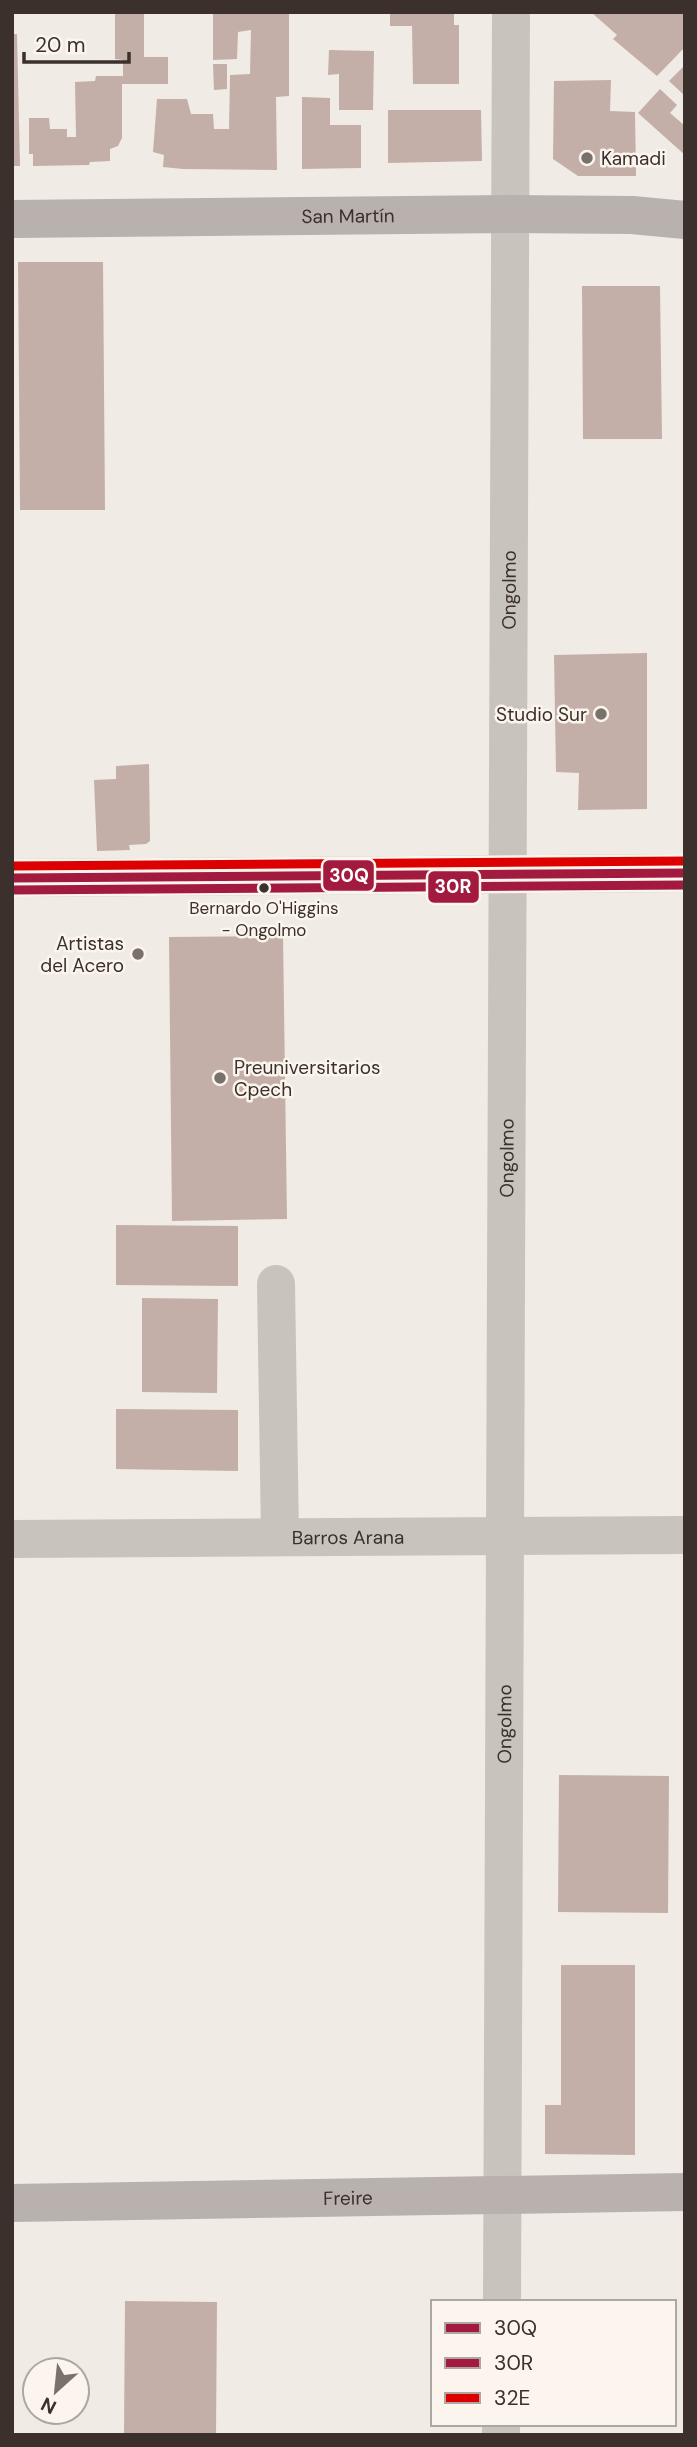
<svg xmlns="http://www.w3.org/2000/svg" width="697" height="2447" font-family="'DM Sans',sans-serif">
<rect width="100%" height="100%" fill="#f0ebe5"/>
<path fill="#c3afa7" d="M123,12H144V57H168V84H122V138L118,146L110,149V161L90,162L89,165L33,166V154H29V118H49L50,129H67V137H76L75,82L95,81L96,76H123V60L115,59V14H123Z
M213,12H289V96L276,97L277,170L183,169L163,167L164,155L153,152L157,99H187L191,114H213L214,129H229L230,75L250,74L251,30L238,32L237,59L213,60Z
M390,12H454V25H459V84H413L412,26H390Z
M591,12H685V47L657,76L613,39L617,35Z
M12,34H17L20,166H12Z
M329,50L374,51L373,110H339V74L328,75Z
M213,64H227V89L214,90Z
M685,65V96L669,81Z
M611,80L610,111L635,112L636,176H578L553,159L554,81Z
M660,89L677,105L670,113L685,126V155L638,113Z
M302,97L330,98V125H361V168L302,169Z
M388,110H481L482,161L388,163Z
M18,262H103L105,510H20Z
M582,286H660L662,439H583Z
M647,653V809L578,810L579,773L556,772L554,655Z
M149,764L150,841L146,844L129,845L130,850L97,851L94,780L116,779V766Z
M283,936L287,1219L172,1221L169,937Z
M116,1225L238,1226V1286L116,1285Z
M142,1298L218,1299L217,1393L142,1392Z
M116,1409L238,1410V1471L116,1469Z
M559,1775L669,1776L668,1913L558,1912Z
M561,1965H635V2155L545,2154V2105H561Z
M125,2301L217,2302L216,2435H124Z"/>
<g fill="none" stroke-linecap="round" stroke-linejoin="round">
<g stroke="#c9c3be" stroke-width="38">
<path d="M276,1284L280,1536"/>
<path id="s1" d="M12,1539L685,1535"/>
<path id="s2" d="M502,2302L511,12"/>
<path d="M501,2435V2424"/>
</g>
<g stroke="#b8b1ad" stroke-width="38">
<path id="s3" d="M12,219L509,214L632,215L685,220"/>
<path d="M12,878L685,873"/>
<path id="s4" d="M12,2203L685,2192"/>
</g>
<g stroke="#fbf5ee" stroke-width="14">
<path id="bus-1" d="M12,878L685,873"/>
</g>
<g stroke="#fbf5ee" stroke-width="14">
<path id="bus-2" d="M12,890L685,885"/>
</g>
<g stroke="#fbf5ee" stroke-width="14">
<path id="bus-3" d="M12,866L685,861"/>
</g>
<use href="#bus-1" stroke="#a31a3f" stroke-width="9"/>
<use href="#bus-2" stroke="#a31a3f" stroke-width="9"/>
<use href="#bus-3" stroke="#d00" stroke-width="9"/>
</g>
<g fill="#7a716c" stroke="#fbf5ee" stroke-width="2.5">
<circle cx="587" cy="158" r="7"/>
<circle cx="601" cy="714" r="7"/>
<circle cx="138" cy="954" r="7"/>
<circle cx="220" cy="1078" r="7"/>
</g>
<circle fill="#3b302b" stroke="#fbf5ee" stroke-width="2.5" cx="264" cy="888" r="6"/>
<g text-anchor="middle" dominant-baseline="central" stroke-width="5" stroke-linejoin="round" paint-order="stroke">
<g font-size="17" fill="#3b302b" stroke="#fbf5ee">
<text x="264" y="908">Bernardo O'Higgins<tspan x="264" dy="22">- Ongolmo</tspan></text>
</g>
<g font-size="19" fill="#3b302b" stroke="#fbf5ee" text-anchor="start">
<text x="601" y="158">Kamadi</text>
<text x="587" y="714" text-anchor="end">Studio Sur</text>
<text x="124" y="943" text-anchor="end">Artistas<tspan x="124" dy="22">del Acero</tspan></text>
<text x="234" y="1067">Preuniversitarios<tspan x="234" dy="22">Cpech</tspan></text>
</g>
<g font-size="19" fill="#3b302b" stroke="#fbf5ee">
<text stroke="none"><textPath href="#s3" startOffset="336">San Martín</textPath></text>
<text stroke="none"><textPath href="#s2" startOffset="1712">Ongolmo</textPath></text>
<text stroke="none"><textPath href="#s2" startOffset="1144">Ongolmo</textPath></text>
<text stroke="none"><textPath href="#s1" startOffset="336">Barros Arana</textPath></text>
<text stroke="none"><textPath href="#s2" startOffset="578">Ongolmo</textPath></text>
<text stroke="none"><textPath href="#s4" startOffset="336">Freire</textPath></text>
</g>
</g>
<g stroke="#fbf5ee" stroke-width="2.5">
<rect x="322" y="859" width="53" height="33" rx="7" fill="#a31a3f"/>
<rect x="427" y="870" width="53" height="34" rx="7" fill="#a31a3f"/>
</g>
<g font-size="19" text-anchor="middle" font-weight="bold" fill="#fff">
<text x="349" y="882">30Q</text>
<text x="453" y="893">30R</text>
</g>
<rect width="697" height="2447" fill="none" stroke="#3b302b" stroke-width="28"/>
<rect x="431" y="2300" width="245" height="126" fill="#fbf5ee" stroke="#aea6a0" stroke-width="2"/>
<rect x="445" y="2323" width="35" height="10" fill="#a31a3f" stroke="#aea6a0" stroke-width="2"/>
<text x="494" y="2335" font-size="21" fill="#3b302b">30Q</text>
<rect x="445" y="2358" width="35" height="10" fill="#a31a3f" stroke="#aea6a0" stroke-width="2"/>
<text x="494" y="2370" font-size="21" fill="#3b302b">30R</text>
<rect x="445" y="2393" width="35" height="10" fill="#dd0000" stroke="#aea6a0" stroke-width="2"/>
<text x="494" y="2405" font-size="21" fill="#3b302b">32E</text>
<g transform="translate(56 2391) rotate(207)"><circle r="33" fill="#fbf5ee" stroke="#aea6a0" stroke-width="2"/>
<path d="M0-5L12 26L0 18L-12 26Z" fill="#7a716c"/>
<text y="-10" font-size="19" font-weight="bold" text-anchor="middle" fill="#3b302b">N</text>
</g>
<path d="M24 52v10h105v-10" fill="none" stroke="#3b302b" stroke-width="3.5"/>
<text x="35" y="52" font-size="21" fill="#3b302b" stroke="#fbf5ee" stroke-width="5" paint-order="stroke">20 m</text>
</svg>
